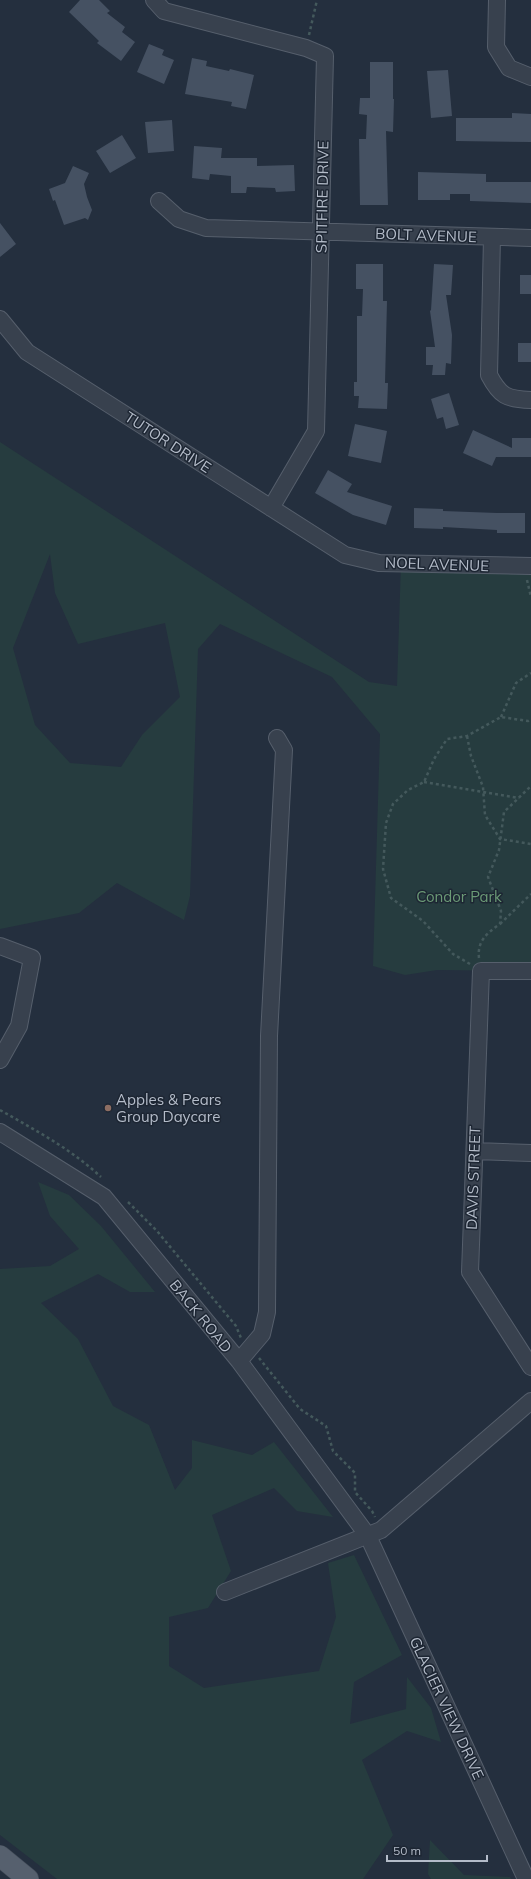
<svg xmlns="http://www.w3.org/2000/svg" width="531" height="1879" font-family="Mulish,sans-serif">
<rect width="100%" height="100%" fill="#242f3e"/>
<path fill="#263c3f" fill-rule="evenodd" d="M0,442L369,682L397,686L401,563L531,566V971L437,970L405,975L373,966L380,734L332,677L220,624L198,649L190,896L184,920L117,883L79,913L0,929ZM50,554L55,593L78,644L165,623L180,697L142,735L121,767L70,763L35,725L13,648Z
M38,1182L69,1195L101,1226L155,1292H130L98,1274L41,1303L78,1339L113,1406L149,1425L175,1490L192,1468V1440L252,1455L274,1442L333,1517L297,1511L274,1488L212,1515L231,1571L208,1608L169,1617V1666L204,1688L319,1671L336,1617L328,1563L354,1555L402,1655L354,1682L350,1724L406,1709L407,1677L431,1708L441,1742L407,1731L362,1760L393,1835L363,1879H57L0,1835V1269L50,1266L79,1249L50,1216Z
M430,1840L464,1875L510,1877L511,1879H431L428,1874Z"/>
<path fill="#455162" d="M80,0H99L110,11L107,13L125,27L122,32L135,42L121,61L97,43L99,41L69,12Z
M149,44L164,50L162,55L174,60L164,84L137,72Z
M192,58L207,61L206,66L229,71L230,69L254,75L246,109L231,106L232,102L185,94Z
M370,62H393V99H394L393,132L386,131L388,205H360L359,139H366L367,115L359,114L360,98H370Z
M448,70L452,116L431,118L427,71Z
M512,113L531,114V142L456,141V118H512Z
M172,120L174,151L148,153L145,122Z
M122,135L136,158L110,173L96,151Z
M194,146L222,148L221,158H257V166L294,165L295,191L276,192L275,188L247,187L246,193H231V176L210,174L209,180L192,178Z
M73,166L89,173L84,184L87,197L92,210L88,220L85,218L64,225L55,200L53,201L49,189L65,183Z
M418,172L486,174V182H531V203L470,201V194H450V200H418Z
M0,223L16,244L0,257Z
M356,264H383V301H387L385,383H388L387,409L358,408L359,396H354V382H357V316H362L363,289H356Z
M434,264L453,265L451,295H446L452,335L451,364L446,363L445,375H432L433,365H426V347H435L430,311L431,310Z
M520,275H531V294H520Z
M518,343H531V362H518Z
M449,393L459,425L446,429L443,417L437,419L431,399Z
M355,424L387,431L381,463L348,456Z
M473,430L512,448V438H531V457H496L492,466L463,453Z
M328,470L352,484L347,492L392,506L386,525L353,515L315,493Z
M414,508L443,509V511L497,513H525V533H497V530L443,527V529L414,528Z"/>
<g fill="none" stroke-linecap="round" stroke-linejoin="round">
<g stroke="#565f6c" stroke-width="18">
<path id="minor" d="M154,0L164,11L306,48L325,56L316,431L271,508
M497,0L496,47L509,68L531,77
M159,201L179,219L206,228L531,238
M492,237L489,375C500,396 506,399 531,400
M0,319L27,352L345,555L379,563L531,566
M0,946L32,958L19,1026L0,1060
M531,971H481L470,1272L531,1367
M0,1132L104,1197L239,1361L368,1536L526,1879
M475,1151L531,1153
M239,1361L262,1334L267,1312L269,1036L284,750L277,738
M225,1592L381,1530L531,1401"/>
</g>
<g stroke="#414a57" stroke-width="22">
<path id="major" d="M0,1856L28,1879"/>
</g>
<path stroke="#44595c" stroke-width="2.5" stroke-dasharray="3 3" stroke-linecap="butt" d="M309,35L317,0
M527,580L531,597
M501,717L516,683L531,673
M467,736L471,756L483,787L485,815L500,839L531,844
M424,782L519,798
M500,924L531,894
M479,958C477,941 487,933 500,924L501,911L488,877L499,850L504,812L531,786
M470,964L453,954L423,921L391,898L383,869L386,823L393,804L408,790L424,782L434,759L447,739L467,736L501,717L528,721L531,719
M0,1110C35,1130 71,1149 101,1177
M128,1202L157,1231L236,1326L241,1338
M259,1358L300,1409L326,1426L333,1451L355,1473V1492L372,1511L375,1517"/>
<use href="#minor" stroke="#38414e" stroke-width="16"/>
<use href="#major" stroke="#56606e" stroke-width="21"/>
</g>
<circle fill="#8d6e63" stroke="#1d2633" stroke-width="1.5" cx="108" cy="1108" r="4"/>
<g text-anchor="middle" dominant-baseline="central" stroke-width="3" stroke-linejoin="round" paint-order="stroke">
<g font-size="15" fill="#b4bcc9" stroke="#1d2633">
<text transform="translate(322 197) rotate(-89)">SPITFIRE DRIVE</text>
<text transform="translate(426 235) rotate(2)">BOLT AVENUE</text>
<text transform="translate(168 442) rotate(33)">TUTOR DRIVE</text>
<text transform="translate(437 564) rotate(2)">NOEL AVENUE</text>
<text transform="translate(473 1178) rotate(-88)">DAVIS STREET</text>
<text transform="translate(201 1316) rotate(51)">BACK ROAD</text>
<text transform="translate(447 1708) rotate(65)">GLACIER VIEW DRIVE</text>
</g>
<g font-size="15" fill="#6b9a76" stroke="#1d2633">
<text x="459" y="896">Condor Park</text>
</g>
<g font-size="15" fill="#b4bcc9" stroke="#1d2633" text-anchor="start">
<text x="116" y="1099">Apples &amp; Pears<tspan x="116" dy="17">Group Daycare</tspan></text>
</g>
</g>
<path d="M387 1855v6h100v-6" fill="none" stroke="#b4bcc9" stroke-width="2"/>
<text x="393" y="1855" font-size="12" fill="#b4bcc9" stroke="#1d2633" stroke-width="3" paint-order="stroke">50 m</text>
</svg>
